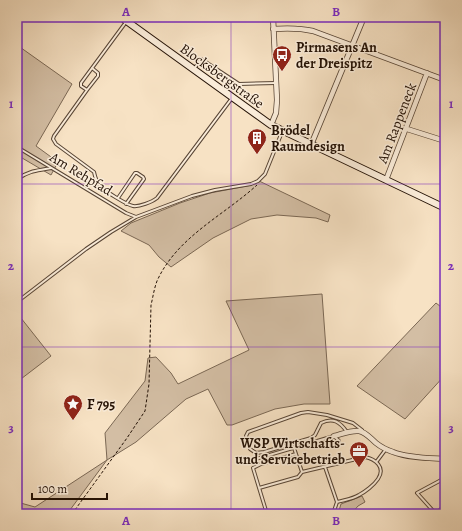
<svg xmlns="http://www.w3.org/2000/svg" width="462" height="531" font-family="Alegreya,serif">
<rect width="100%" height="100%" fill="#f7e2c4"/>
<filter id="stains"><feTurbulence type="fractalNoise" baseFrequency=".005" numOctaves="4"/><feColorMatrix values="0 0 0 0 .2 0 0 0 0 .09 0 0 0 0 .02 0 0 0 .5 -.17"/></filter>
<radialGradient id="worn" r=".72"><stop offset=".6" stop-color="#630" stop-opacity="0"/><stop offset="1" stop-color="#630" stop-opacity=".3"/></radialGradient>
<path fill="#d3bea4" stroke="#7b6854" d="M17,45L72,84L36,146L58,162L51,175L17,155Z
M257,180L330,215L328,222L316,218L277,215L251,219L213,238L171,267L159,257L149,245L121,231L131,223L180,203L210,193L252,185Z
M322,294L330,404H304L275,409L232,425H227L208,389L186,399L136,442L107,460L67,514H17V502L35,507L107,460L105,433L145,381L148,358L156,357L171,373L178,384L249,350L226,301Z
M436,303L445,310V375L405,419L357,386Z
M17,313L51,356L17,382Z
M362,496L365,502L358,506L351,514H338L341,504Z"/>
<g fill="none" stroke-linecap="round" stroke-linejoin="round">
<g stroke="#584535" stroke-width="4">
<path id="service" d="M126,22L81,83V86L87,90L54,136L53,139L56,144L94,172C95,177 97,183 101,187C105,191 127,205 133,206C139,207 152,202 157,198L232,98
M194,69L201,59L239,84L276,83
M87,90L98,76V73L92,68
M17,147L126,213L136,217
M19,178C31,170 38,171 51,168
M118,198L135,173H137L143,177L144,179L126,204
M17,302L86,249L111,232L136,217L192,196L215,190L251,184L258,181L265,174L282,132
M347,432C340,422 333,417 321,423L315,435L311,438L264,452L256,453L250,449L246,436L248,432L301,413L308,412L327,415L353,423L362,430
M294,448L302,472L365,457C375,459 386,467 378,479C374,485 365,492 359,495C353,499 344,500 337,502L333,514
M249,461L334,436L339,441
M377,461L386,449
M325,467L337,502
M259,488L298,477L302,472
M267,514L253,468L261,464L296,454
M436,514L417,493L445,478
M436,514L445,505"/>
</g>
<g stroke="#584535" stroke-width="6">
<path id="minor" d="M273,29C287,28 300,28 313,31L445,80
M271,125L276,113L277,100L273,17
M407,129L445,141
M311,145L364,17
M386,180L427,73
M334,436C342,434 351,430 359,431C366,432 371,439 376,443C381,447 387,450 393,452C408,458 429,458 445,459"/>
</g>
<g stroke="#231105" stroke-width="8">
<path id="secondary" d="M121,17L271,125L445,208"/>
</g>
<path stroke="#231105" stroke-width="1" stroke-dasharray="3 2" stroke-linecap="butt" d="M72,514L127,438L145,411L149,384L151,305C153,297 154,289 157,281C177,237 223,216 257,185"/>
<use href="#service" stroke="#faecd9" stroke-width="2"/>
<use href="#minor" stroke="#faecd9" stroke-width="4.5"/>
<use href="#secondary" stroke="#faecd9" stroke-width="6"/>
</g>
<path fill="none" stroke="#7b2cbf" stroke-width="1" stroke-opacity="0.55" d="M231,17V514M17,184H445M17,347H445"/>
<defs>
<g id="bus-pin" transform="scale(1)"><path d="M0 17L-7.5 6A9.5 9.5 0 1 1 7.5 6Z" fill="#8f2418" stroke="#faecd9"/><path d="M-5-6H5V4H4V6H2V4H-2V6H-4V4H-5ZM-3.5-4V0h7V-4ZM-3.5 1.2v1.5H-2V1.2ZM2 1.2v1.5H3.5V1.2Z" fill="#fff"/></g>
<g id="building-pin" transform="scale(1)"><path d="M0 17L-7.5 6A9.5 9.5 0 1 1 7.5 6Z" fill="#8f2418" stroke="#faecd9"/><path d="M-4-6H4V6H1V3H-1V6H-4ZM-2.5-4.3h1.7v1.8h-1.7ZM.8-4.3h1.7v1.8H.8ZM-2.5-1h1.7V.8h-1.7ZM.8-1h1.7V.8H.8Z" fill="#fff"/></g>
<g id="sight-pin" transform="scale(1)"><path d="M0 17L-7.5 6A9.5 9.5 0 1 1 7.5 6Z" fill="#8f2418" stroke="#faecd9"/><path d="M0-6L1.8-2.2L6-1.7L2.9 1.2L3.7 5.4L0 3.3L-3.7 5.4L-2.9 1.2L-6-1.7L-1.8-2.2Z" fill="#fff"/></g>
<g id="office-pin" transform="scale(1)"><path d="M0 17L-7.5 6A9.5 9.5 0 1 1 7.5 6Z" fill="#8f2418" stroke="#faecd9"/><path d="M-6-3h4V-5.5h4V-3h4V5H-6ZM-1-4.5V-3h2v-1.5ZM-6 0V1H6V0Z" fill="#fff"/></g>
</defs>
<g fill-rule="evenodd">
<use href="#bus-pin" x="282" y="55"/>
<use href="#building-pin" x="257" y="138"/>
<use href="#sight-pin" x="73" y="404"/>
<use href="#office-pin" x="359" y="451"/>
</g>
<g text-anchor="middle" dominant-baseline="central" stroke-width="3" stroke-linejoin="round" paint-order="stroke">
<g font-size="14" font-weight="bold" fill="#231105" stroke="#faecd9" text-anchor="start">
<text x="296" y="47">Pirmasens An<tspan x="296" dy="16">der Dreispitz</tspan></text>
<text x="271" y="130">Brödel<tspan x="271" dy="16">Raumdesign</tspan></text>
<text x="87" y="404">F 795</text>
<text x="345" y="443" text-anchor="end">WSP Wirtschafts-<tspan x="345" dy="16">und Servicebetrieb</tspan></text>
</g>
<g font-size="14" fill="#231105" stroke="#faecd9">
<text transform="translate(222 76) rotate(36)">Blocksbergstraße</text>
<text transform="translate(397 123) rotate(-69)">Am Rappeneck</text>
<text transform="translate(81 174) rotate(31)">Am Rehpfad</text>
</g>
</g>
<rect width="462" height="531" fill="none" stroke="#f7e2c4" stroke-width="44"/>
<path d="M32 493v6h75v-6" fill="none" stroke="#231105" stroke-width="2"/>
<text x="38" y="493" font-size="12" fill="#231105" stroke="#faecd9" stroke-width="3" paint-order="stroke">100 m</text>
<rect x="22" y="22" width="418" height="487" fill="none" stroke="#7b2cbf" stroke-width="1.5"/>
<g font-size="13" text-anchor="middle" font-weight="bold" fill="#7b2cbf">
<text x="126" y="16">A</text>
<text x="336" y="16">B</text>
<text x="11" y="108">1</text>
<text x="451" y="108">1</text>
<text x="11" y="270">2</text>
<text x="451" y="270">2</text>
<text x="11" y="432">3</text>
<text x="451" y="432">3</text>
<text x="126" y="525">A</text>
<text x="336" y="525">B</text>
</g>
<rect width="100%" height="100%" filter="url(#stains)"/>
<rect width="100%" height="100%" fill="url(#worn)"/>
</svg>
